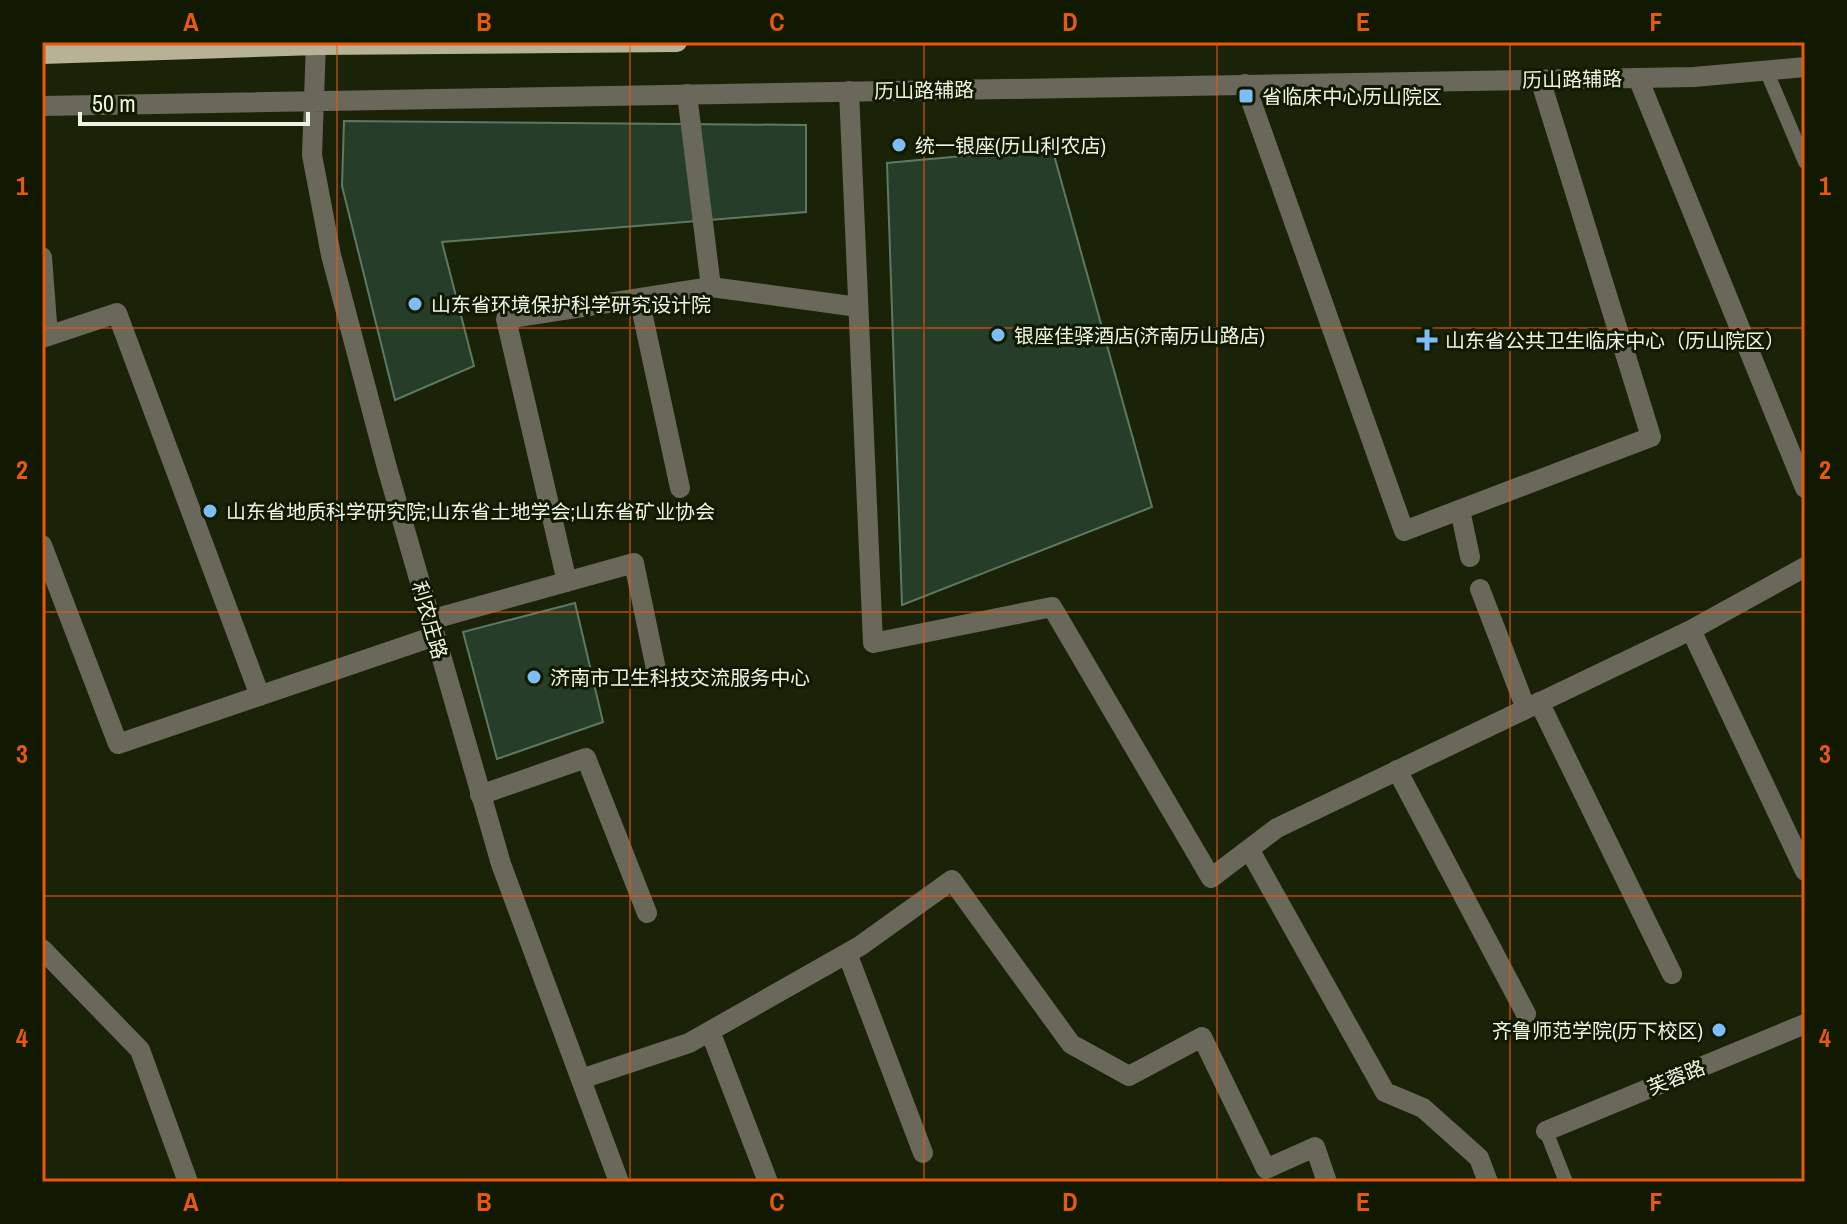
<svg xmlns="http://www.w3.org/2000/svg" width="1847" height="1224" font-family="'Archivo Narrow','Noto Sans SC',sans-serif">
<rect width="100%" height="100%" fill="#1a2308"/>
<path fill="#253d29" stroke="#5e7962" stroke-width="2" d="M344,121L806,125V212L442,242L474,366L395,400L342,186Z
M1052,148L1152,507L902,605L887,163Z
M575,603L603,722L497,759L463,632Z"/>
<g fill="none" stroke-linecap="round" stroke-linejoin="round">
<path stroke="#6a685a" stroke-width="14" d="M1766,70L1805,162
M1546,1131L1566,1182"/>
<path stroke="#6a685a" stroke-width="20" d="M1638,78L1805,488
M1245,84L1404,531L1651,437L1540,79
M849,91L873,643L1052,607L1211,878L1277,828L1691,630L1805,567
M42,257L48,336
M711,287L858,307
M639,298L680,488
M42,338L117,313L260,696
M1460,510L1470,557
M42,545L118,744L435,636
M567,582L506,319L711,287L687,94
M1480,589L1526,709
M430,620L634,563L657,674
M1691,630L1805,871
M1539,702L1672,974
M1397,770L1526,1014
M480,795L586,758L647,913
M1249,849L1385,1092L1423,1108L1479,1158L1488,1182
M42,949L140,1050L188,1182
M847,953L923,1153
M710,1031L768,1182
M581,1079L689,1043L860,946L952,880L1071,1044L1129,1076L1202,1037L1266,1169L1315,1147L1327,1182
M1546,1131L1805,1024"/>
<path stroke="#6a685a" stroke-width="20" d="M316,42L312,155L331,255L386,464L501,864L619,1182
M42,106L1694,77L1805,67"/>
<path stroke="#b7b296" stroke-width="20" d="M42,54L317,45L677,42"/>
</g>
<path fill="none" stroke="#e8590c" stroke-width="2" stroke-opacity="0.55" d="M337,42V1182M630,42V1182M924,42V1182M1217,42V1182M1510,42V1182M42,328H1805M42,612H1805M42,896H1805"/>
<g fill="#7dbef9" stroke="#111901" stroke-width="3">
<rect x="1238" y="88" width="16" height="16" rx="4"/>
<circle cx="899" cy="145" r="8"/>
<circle cx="415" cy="304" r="8"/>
<circle cx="998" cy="335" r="8"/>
<path d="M1423 328h8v8h8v8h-8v8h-8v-8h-8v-8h8z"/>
<circle cx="210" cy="511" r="8"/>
<circle cx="534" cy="677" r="8"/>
<circle cx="1719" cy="1030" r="8"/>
</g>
<g text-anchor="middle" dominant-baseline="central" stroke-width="6" stroke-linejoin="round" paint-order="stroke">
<g font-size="20" fill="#edf4e3" stroke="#111901">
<text transform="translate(1572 79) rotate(-1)">历山路辅路</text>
<text transform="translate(924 90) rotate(-1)">历山路辅路</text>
<text transform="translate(430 620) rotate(74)">利农庄路</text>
<text transform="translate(1676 1077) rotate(-22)">芙蓉路</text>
</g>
<g font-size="20" fill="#edf4e3" stroke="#111901" text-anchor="start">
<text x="1262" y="96">省临床中心历山院区</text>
<text x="915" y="145">统一银座(历山利农店)</text>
<text x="431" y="304">山东省环境保护科学研究设计院</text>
<text x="1014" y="335">银座佳驿酒店(济南历山路店)</text>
<text x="1445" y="340">山东省公共卫生临床中心（历山院区）</text>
<text x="226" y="511">山东省地质科学研究院;山东省土地学会;山东省矿业协会</text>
<text x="550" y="677">济南市卫生科技交流服务中心</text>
<text x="1703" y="1030" text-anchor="end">齐鲁师范学院(历下校区)</text>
</g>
</g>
<rect width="1847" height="1224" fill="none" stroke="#111901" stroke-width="88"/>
<path d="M80 112v12h228v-12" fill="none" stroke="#edf4e3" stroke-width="4"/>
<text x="92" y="112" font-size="24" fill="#edf4e3" stroke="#111901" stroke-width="6" paint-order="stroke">50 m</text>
<rect x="44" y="44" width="1759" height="1136" fill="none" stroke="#e8590c" stroke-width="3"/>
<g font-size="26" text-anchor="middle" font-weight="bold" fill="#e8590c">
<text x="191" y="31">A</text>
<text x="484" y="31">B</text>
<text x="777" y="31">C</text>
<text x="1070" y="31">D</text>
<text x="1363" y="31">E</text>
<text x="1656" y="31">F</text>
<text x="22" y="195">1</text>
<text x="1825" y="195">1</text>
<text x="22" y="479">2</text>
<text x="1825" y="479">2</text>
<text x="22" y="763">3</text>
<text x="1825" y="763">3</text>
<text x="22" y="1047">4</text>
<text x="1825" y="1047">4</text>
<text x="191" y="1211">A</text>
<text x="484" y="1211">B</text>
<text x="777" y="1211">C</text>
<text x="1070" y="1211">D</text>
<text x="1363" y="1211">E</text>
<text x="1656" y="1211">F</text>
</g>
</svg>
